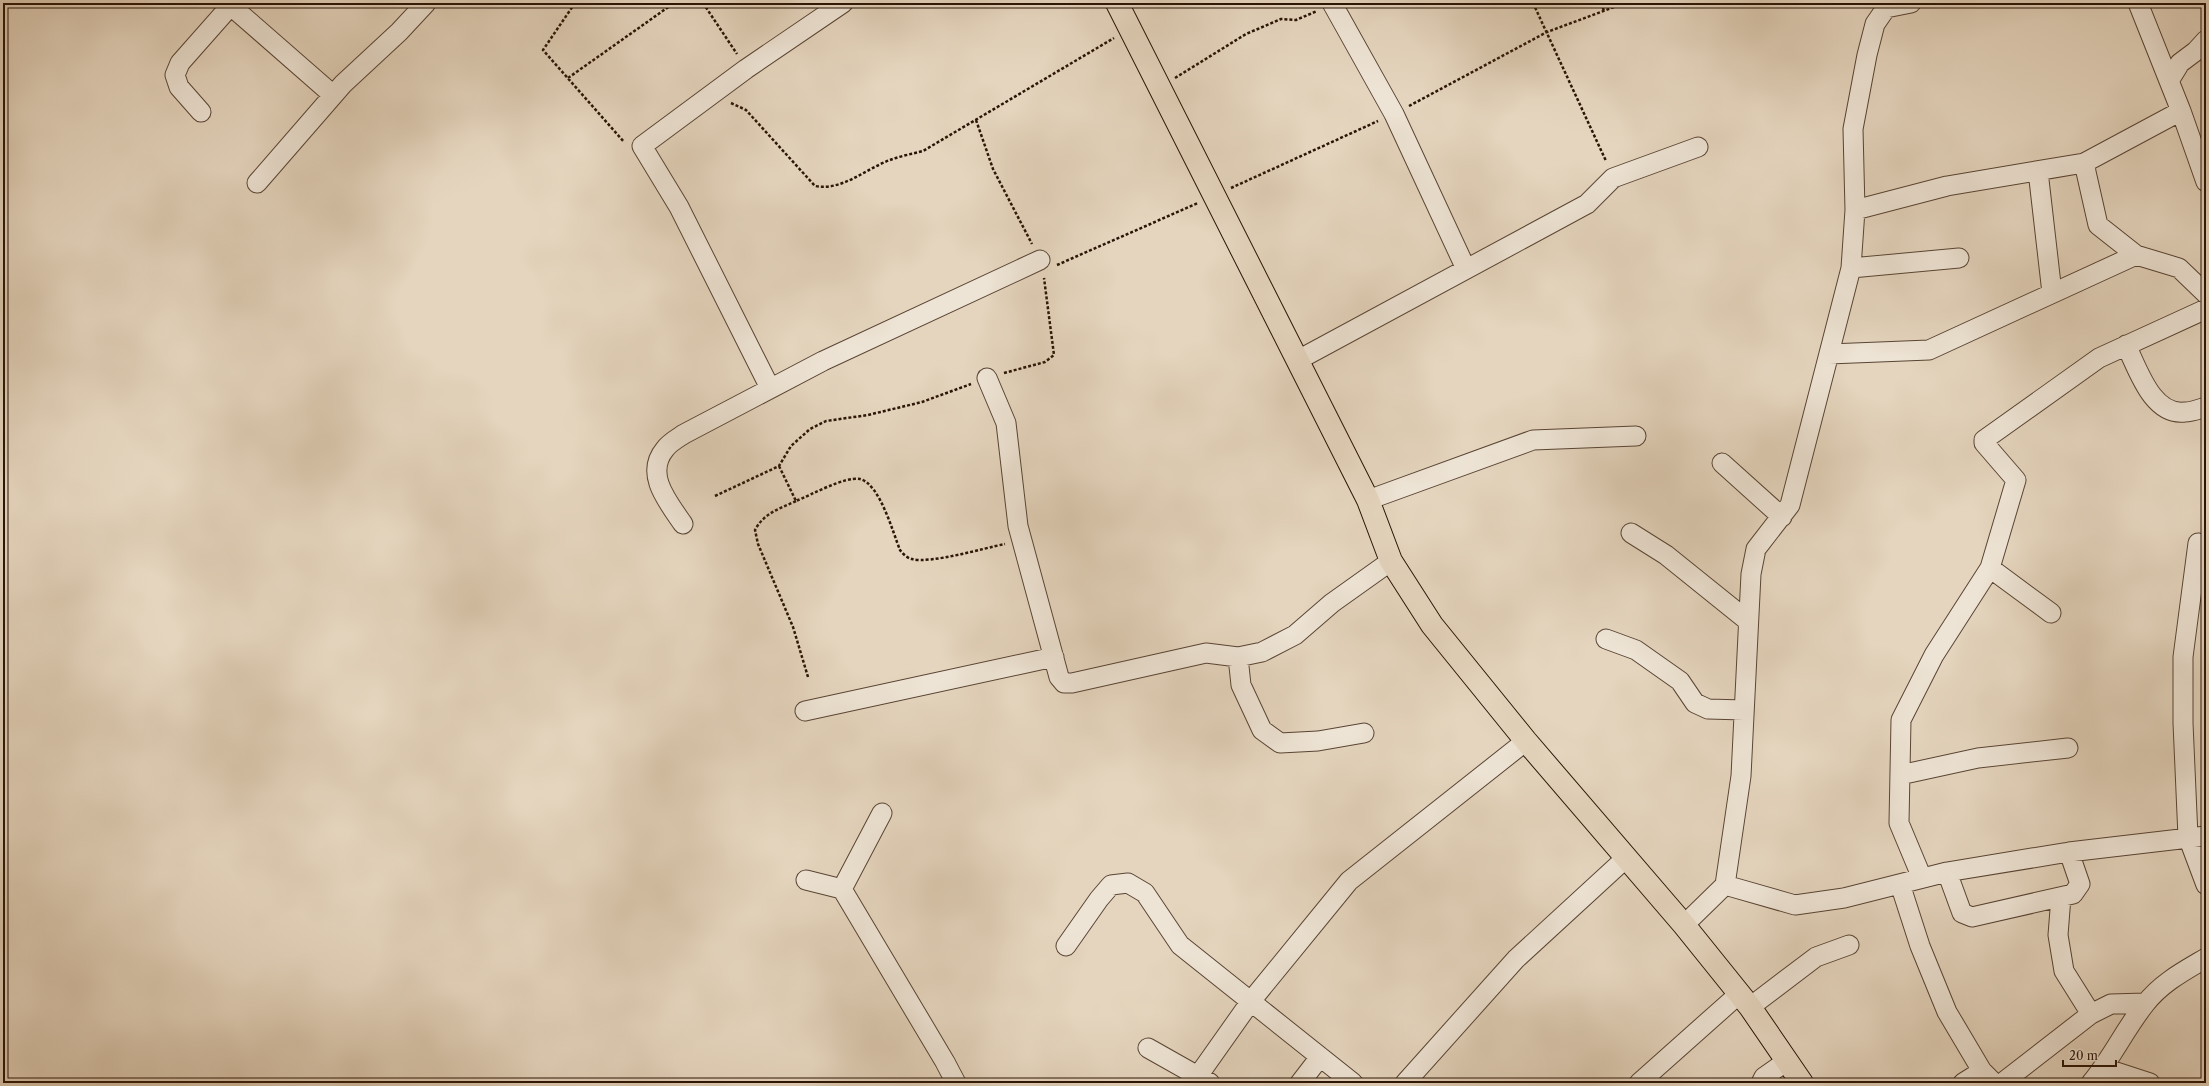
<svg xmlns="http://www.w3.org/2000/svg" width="2209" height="1086" font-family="'Libre Caslon Text',serif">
<rect width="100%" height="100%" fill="#e5d5be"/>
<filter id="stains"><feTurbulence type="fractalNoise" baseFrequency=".005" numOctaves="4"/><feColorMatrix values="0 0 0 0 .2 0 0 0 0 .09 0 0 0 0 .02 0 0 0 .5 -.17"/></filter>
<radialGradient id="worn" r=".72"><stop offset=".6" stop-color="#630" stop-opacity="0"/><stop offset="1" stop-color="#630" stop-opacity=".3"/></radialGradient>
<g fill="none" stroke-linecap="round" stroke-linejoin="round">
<g stroke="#594434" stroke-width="21">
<path id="minor" d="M1332,3L1394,114L1466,269
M2138,3L2181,111L2206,182
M230,5L333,95
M2169,81L2180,63L2196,51L2206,40
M201,112L179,87L175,75L180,63L233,3
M2084,163L2098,225L2136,255L2179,268L2206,294
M2038,171L2052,293
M257,183L343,84L399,32L426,3
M1855,210L1947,186L2084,163L2181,111
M1851,268L1959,258
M2126,345C2138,369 2152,416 2185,412C2192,412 2199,409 2206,407
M1829,354L1929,350L2136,255
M1298,360L1587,204L1613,178L1698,147
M987,378L1006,423L1018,526L1059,677L1064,683H1072L1206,653L1238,657L1262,652L1295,635L1332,603L1391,561
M770,388L679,207L642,146L746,69L843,3
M1722,463L1782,517
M1368,500L1533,440L1636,436
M683,524C668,502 644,474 665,449C669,443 678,438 684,434L823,361L1040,260
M1631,533L1666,555L1748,621
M2198,543L2183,657V723L2188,837L2206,885
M1990,568L2051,613
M1606,639L1636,650L1680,681L1695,703L1708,709L1744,710
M1238,657L1241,685L1262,730L1280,743L1318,741L1364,733
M805,711L1054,657
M1900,775L1978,758L2068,748
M1947,872L1962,913L1972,917L2073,894L2080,884L2069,852
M1922,878L1899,823L1901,720L1934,655L1990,568L2016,480L1984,443V440L2099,358L2206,309
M806,880L842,889L945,1062L956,1083
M1900,884L1920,946L1947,1012L1982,1071
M1725,885L1795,905L1844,898L1947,872L2069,852L2206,836
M842,889L882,813
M2061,897L2058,935L2064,971L2091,1014
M1684,925L1725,885L1741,776L1751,574L1756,549L1790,505L1851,268L1855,210L1853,129L1867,55L1875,24L1886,8L1911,3
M1066,946L1099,899L1111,885L1128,883L1145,893L1180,945L1353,1083
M1750,1007L1816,957L1849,945
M1148,1048L1210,1083
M2104,1068L2150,1083
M1193,1083L1251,1001L1349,881L1526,741
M1300,1083L1320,1057
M1405,1083L1516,959L1626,858
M1639,1083L1739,994
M1761,1083L1764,1077L1787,1061
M1963,1083L1982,1071L1991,1080
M2002,1083L2091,1014L2111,1004L2145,1003
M2091,1083C2112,1058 2125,1029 2145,1004C2161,983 2184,971 2206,958"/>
</g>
<g stroke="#2a1406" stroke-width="24">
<path id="major" d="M1117,3L1368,500L1391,561L1432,625L1526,741L1684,925L1750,1007L1802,1083"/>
</g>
<path stroke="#2a1406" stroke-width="2.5" stroke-dasharray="3 2" stroke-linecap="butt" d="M575,3L543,50L624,142
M703,3L737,54
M1533,3L1606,161
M1601,3L1604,11
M568,78L674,3
M1175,78L1246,34L1281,19L1296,20L1317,11
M731,103L746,110L815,186C843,191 865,169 890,160C900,156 912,154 923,151L1114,38
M1409,106L1547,32L1625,3
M976,120L993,169L1032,244
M1231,188L1378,121
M1057,265L1198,203
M1004,373L1045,362L1054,355L1044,278
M779,466L796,501C811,495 845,476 860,479C880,484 893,533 900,550C903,554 907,558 912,559C931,564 984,548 1005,544
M715,496L779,466L791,446L810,429L826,421L868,415L922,402L971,384
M796,501C779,509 764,513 755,530L758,544L793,627L808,677"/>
<use href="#minor" stroke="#eee4d5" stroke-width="19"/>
<use href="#major" stroke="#e5d5be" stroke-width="22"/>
</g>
<rect width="2209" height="1086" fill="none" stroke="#e5d5be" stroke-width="16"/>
<rect x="4" y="4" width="2201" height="1078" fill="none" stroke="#2a1406" stroke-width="2"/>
<rect x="8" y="8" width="2193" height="1070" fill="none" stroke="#2a1406"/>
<path d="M2063 1060v6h53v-6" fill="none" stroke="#2a1406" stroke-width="2"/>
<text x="2069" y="1060" font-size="12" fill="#2a1406" stroke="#eee4d5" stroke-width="3" paint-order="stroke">20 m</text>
<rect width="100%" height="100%" filter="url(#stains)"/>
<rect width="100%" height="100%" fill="url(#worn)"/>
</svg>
